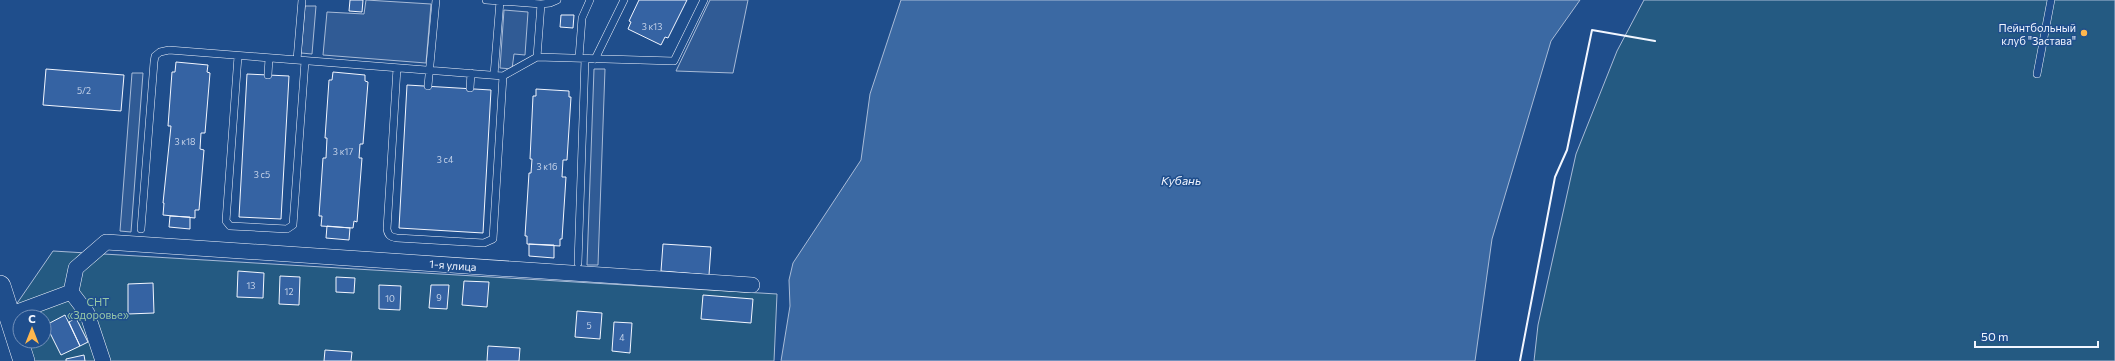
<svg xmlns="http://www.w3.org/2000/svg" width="2115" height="361" font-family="Commissioner,sans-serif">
<rect width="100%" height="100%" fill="#1f4e8c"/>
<path fill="#245a82" stroke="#a8bbd7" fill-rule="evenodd" d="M1644,0H2115V361H1534L1538,325L1576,154L1617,51Z
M53,251L777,294L774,361H24L9,315ZM20,317H44V341H20Z"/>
<path fill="#305b95" stroke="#a8bbd7" d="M366,0L431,4L426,63L323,55L327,12L364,14Z
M710,0H748L733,73L676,71Z
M305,6H316L312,54L301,53Z
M504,10L528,12L525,55L514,54L512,69L500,68Z
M594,69H605L598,265H587Z
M132,73H143L131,232L120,231Z"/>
<path fill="#3b69a3" stroke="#a8bbd7" d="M901,0H1580L1551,41L1492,239L1475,361H781L790,306L789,280L793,263L861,160L870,94Z"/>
<path fill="#3563a3" stroke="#f2f6ff" d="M350,0H363L362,12L349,11Z
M639,0H687L668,38L665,37L661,45L628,29L631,22L629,21Z
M561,15H574L573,28L560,27Z
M176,62L208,65L207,72L210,73L205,133H201L200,149L204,150L199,210H195V218L163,215L164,203H163L171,126H168L172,72H175Z
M46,69L124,75L121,111L43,105Z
M333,72L365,75V81L368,82L363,144H360L359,158H362L357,222L354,221L353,228L321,226L322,216H319L323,158H326L327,138H325L329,80H332Z
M247,74L289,76L281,219L239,217Z
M407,85L491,90L483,233L399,228Z
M536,89L569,91V97H571L567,160H563L562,177H566L562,239H560V246L527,244V236H525L529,173H531L532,159H530L533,96H536Z
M170,216L190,217V229L169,227Z
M327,226L350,228L349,240L326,238Z
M529,244L554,245V258L529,256Z
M663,244L711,247L709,275L661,271Z
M238,271L264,273L263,298L237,297Z
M280,276L300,277L299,305L279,304Z
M336,277L355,278L354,293L336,292Z
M464,281L489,282L487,307L462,305Z
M153,283L154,313L128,314V284Z
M379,285L401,286L400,310L379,309Z
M431,285H449L447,309L429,308Z
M703,295L753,299L751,323L701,319Z
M577,311L602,313L600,339L575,337Z
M65,315L80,346L61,355L46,325Z
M76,318L88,342L80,346L69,322Z
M614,322L632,323L630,353L612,351Z
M488,346L520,348L519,361H487Z
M325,350L352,352L351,361H324Z
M84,355L85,361H66V359Z"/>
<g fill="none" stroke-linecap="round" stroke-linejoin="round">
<g stroke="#f2f6ff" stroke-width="8">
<path id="lane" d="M486,0L541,4L550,3L557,0
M238,56L226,221L230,226L287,229L293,225L305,61
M537,57L541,4
M579,58L582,18L590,0
M595,59L624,0
M297,60L302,0
M397,68L387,229C388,235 390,237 397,238L484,243L493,239L503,76
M2037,74L2051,0
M268,75L269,58
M494,75L500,1
M428,86L436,0
M470,88L471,73
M141,229L154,62L155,56L160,52L169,50L503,76L537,57L674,61L704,0
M578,263L585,59"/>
</g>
<g stroke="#f2f6ff" stroke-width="16">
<path id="street" d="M9,315L71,292
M103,361L87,313L71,292L76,268L106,242L752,285"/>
</g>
<g stroke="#f2f6ff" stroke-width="22">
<path id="secondary" d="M0,286L24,361"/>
</g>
<use href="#lane" stroke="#1f4e8c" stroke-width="7"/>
<use href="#street" stroke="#1f4e8c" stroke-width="15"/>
<use href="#secondary" stroke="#1f4e8c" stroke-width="21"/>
<path stroke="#f2f6ff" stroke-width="2" d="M1520,361L1555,177L1567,150L1592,30L1655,41"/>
</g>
<circle fill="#ffb74d" stroke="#1f4e8c" stroke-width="1.5" cx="2084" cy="33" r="4"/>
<g text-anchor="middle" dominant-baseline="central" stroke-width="3" stroke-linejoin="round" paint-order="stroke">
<g font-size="9" fill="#c3d1e8">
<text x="652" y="26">3 к13</text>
<text x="84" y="90">5/2</text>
<text x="185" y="141">3 к18</text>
<text x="343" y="151">3 к17</text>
<text x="445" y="159">3 c4</text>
<text x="547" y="166">3 к16</text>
<text x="262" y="174">3 с5</text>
<text x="251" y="285">13</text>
<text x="289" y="291">12</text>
<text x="439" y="297">9</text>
<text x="390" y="298">10</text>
<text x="589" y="325">5</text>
<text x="622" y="337">4</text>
</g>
<g font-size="11" fill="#f2f6ff" stroke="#1f4e8c" text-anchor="end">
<text x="2076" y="27">Пейнтбольный<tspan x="2076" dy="13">клуб "Застава"</tspan></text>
</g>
<g font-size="11" fill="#f2f6ff" stroke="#1f4e8c">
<text transform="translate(453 265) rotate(4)">1-я улица</text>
</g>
<g font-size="11" fill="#97c8a6" stroke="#1f4e8c">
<text x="98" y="301">СНТ<tspan x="98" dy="13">«Здоровье»</tspan></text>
</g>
<g font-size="12" font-style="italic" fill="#f2f6ff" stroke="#1f4e8c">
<text x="1181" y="180">Кубань</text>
</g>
</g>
<g transform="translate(32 329)"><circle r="19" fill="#1f4e8c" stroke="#7391ba"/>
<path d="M0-3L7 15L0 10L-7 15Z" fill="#ffb74d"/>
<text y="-6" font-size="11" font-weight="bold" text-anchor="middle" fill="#f2f6ff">С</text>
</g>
<path d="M1975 341v6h123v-6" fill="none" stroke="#f2f6ff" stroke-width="2"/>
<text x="1981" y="341" font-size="12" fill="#f2f6ff" stroke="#1f4e8c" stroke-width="3" paint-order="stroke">50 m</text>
</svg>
